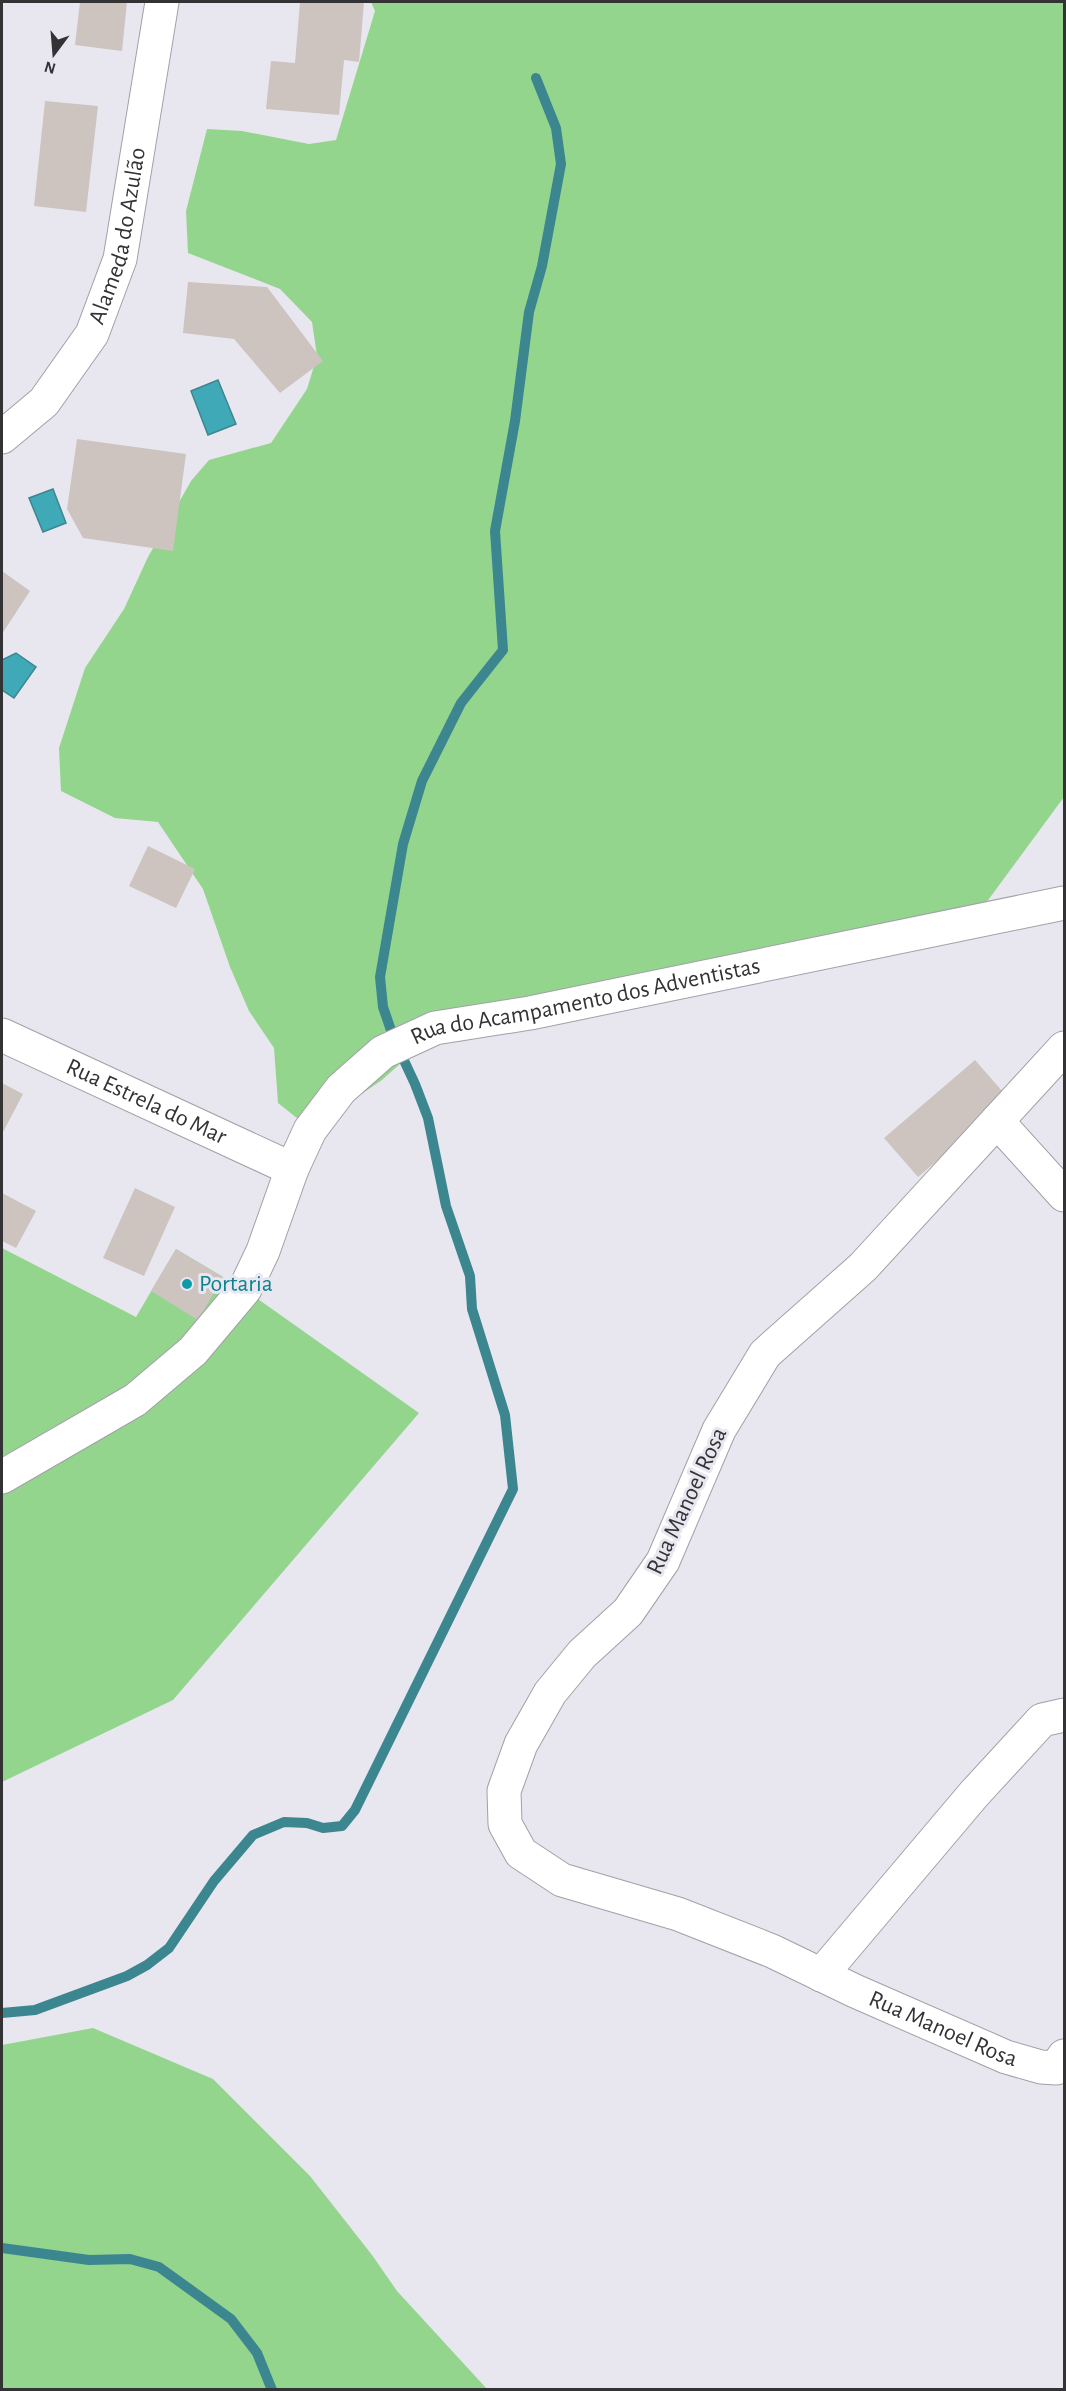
<svg xmlns="http://www.w3.org/2000/svg" width="1066" height="2391" font-family="'Alegreya Sans',sans-serif">
<rect width="100%" height="100%" fill="#e8e7f0"/>
<path fill="#94d58e" d="M371,2H1064V797L972,922L451,1018L382,1080L334,1113L307,1126L278,1103L274,1048L249,1011L230,967L203,889L158,822L115,818L61,791L59,748L85,668L124,609L148,557L191,481L209,460L271,443L307,389L317,356L312,322L280,289L188,253L186,211L207,129L242,131L309,144L336,140L375,11Z
M2,1248L136,1317L176,1249L245,1290L419,1413L173,1700L2,1782Z
M93,2028L213,2079L310,2176L372,2255L397,2291L487,2389H2V2045Z"/>
<path fill="#40a9b7" stroke="#3c8690" stroke-width="1.5" d="M218,380L236,424L208,435L191,391Z
M53,489L66,523L43,532L29,498Z
M16,653L36,667L14,698L2,690V660Z"/>
<g fill="none" stroke-linecap="round" stroke-linejoin="round">
<path stroke="#3c8690" stroke-width="10" d="M2,2013L35,2010L127,1976L147,1965L169,1948L214,1881L253,1835L284,1822L307,1823L323,1828L342,1826L355,1810L513,1489L505,1415L472,1309L470,1276L446,1206L428,1118L415,1084L394,1039L383,1007L380,977L403,844L422,781L461,703L503,650L495,531L515,421L529,312L542,266L561,164L556,128L536,78
M2,2248L89,2260L130,2259L159,2267L231,2319L257,2353L272,2390"/>
</g>
<path fill="#cdc3bf" d="M80,2H127L122,51L75,45Z
M300,2H364L359,62L344,60L339,115L266,109L271,61L295,63Z
M45,101L98,106L86,212L34,206Z
M188,282L267,287L323,361L280,393L234,339L183,333Z
M77,439L186,454L173,551L83,538L67,509Z
M2,571L30,591L2,634Z
M148,846L195,869L176,908L129,886Z
M975,1060L1009,1099L918,1177L884,1138Z
M2,1083L23,1094L2,1134Z
M135,1188L175,1207L144,1276L103,1258Z
M2,1193L36,1211L16,1248L2,1241Z
M176,1249L223,1277L198,1320L151,1291Z"/>
<g fill="none" stroke-linecap="round" stroke-linejoin="round">
<g stroke="#a1a0a8" stroke-width="35">
<g id="minor">
<path id="s1" d="M2,437L44,402L92,334L120,259L162,2"/>
<path id="s2" d="M2,1035L292,1169"/>
<path id="s3" d="M1064,1048L863,1267L765,1354L719,1430L663,1561L628,1612L582,1654L550,1693L521,1744L504,1791L505,1824L521,1853L562,1880L678,1914L772,1951L855,1991L1006,2057L1041,2067L1056,2068L1064,2056"/>
<path d="M997,1121L1064,1195"/>
<path id="s4" d="M2,1477L135,1400L193,1351L245,1289L263,1251L292,1169L310,1130L341,1089L383,1052L435,1028L530,1013L1064,903"/>
<path d="M821,1975L974,1794L1042,1720L1064,1715"/>
</g>
</g>
<use href="#minor" stroke="#fff" stroke-width="33"/>
</g>
<circle fill="#0f9aa8" stroke="#e8e7f0" stroke-width="2" cx="187" cy="1284" r="6"/>
<g text-anchor="middle" dominant-baseline="central" stroke-width="6" stroke-linejoin="round" paint-order="stroke">
<g font-size="24" fill="#333336" stroke="#e8e7f0">
<text stroke="none"><textPath href="#s1" startOffset="240">Alameda do Azulão</textPath></text>
<text stroke="none"><textPath href="#s4" startOffset="800">Rua do Acampamento dos Adventistas</textPath></text>
<text stroke="none"><textPath href="#s2" startOffset="159">Rua Estrela do Mar</textPath></text>
<text transform="translate(687 1501) rotate(-65)">Rua Manoel Rosa</text>
<text stroke="none"><textPath href="#s3" startOffset="1468">Rua Manoel Rosa</textPath></text>
</g>
<g font-size="24" fill="#0d838f" stroke="#e8e7f0" text-anchor="start">
<text x="199" y="1284">Portaria</text>
</g>
</g>
<rect width="1066" height="2391" fill="none" stroke="#333336" stroke-width="6"/>
<g transform="translate(54 54) rotate(196)" stroke="#e8e7f0" stroke-width="4.5" paint-order="stroke">
<path d="M0-4.5L10 22L0 15L-10 22Z" fill="#333336"/>
<text y="-9" font-size="16" font-weight="bold" text-anchor="middle" fill="#333336">N</text>
</g>
</svg>
